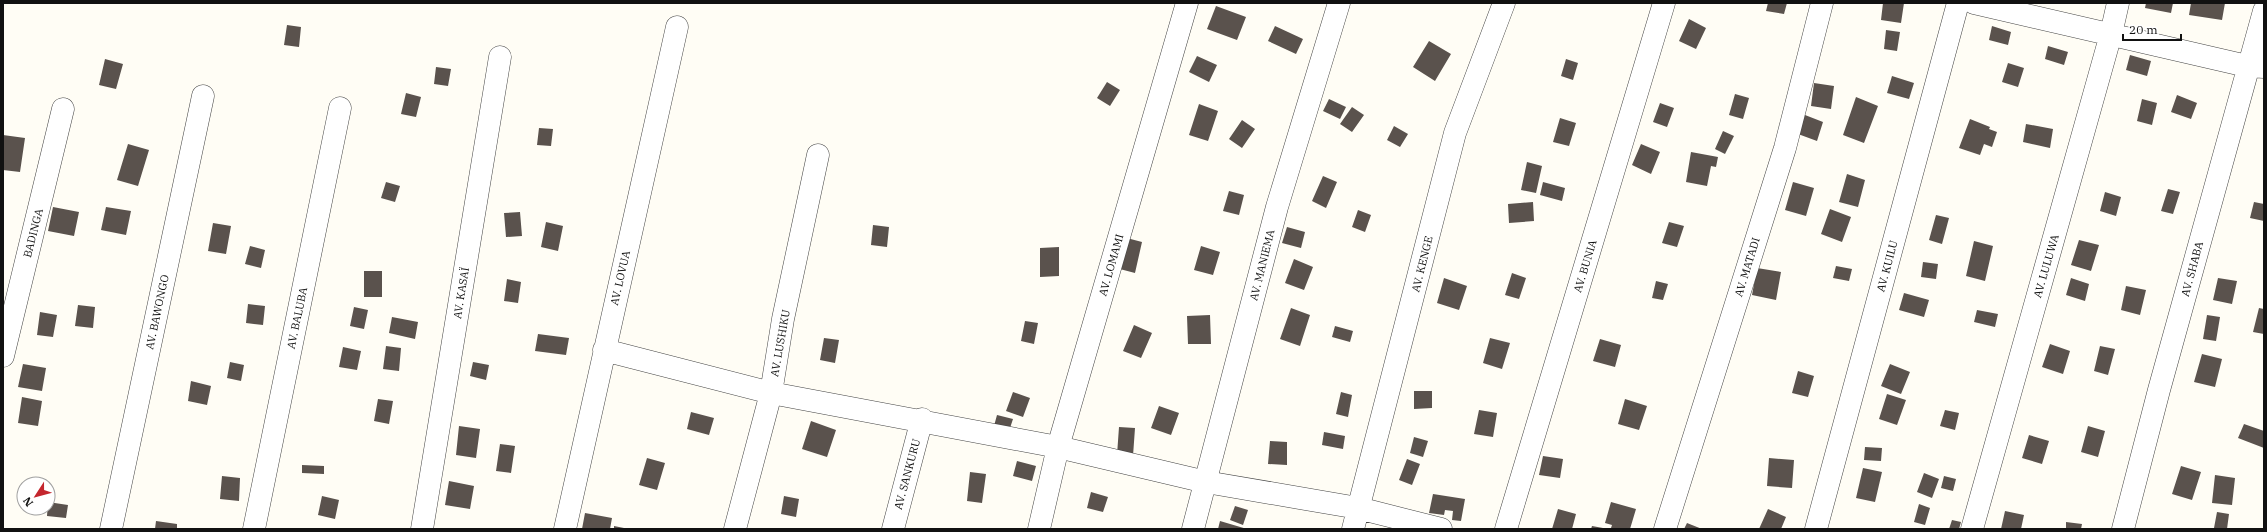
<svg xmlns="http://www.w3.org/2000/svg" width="2267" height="532" font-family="'IBM Plex Serif',serif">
<rect width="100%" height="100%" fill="#fffdf5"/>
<path fill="#5a524d" d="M1768,3H1787L1784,14L1766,11Z
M1883,3H1904L1901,23L1881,20Z
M2146,3H2173L2171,13L2145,8Z
M2191,3H2225L2222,20L2189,15Z
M1216,6L1246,17L1237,40L1207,29Z
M1689,19L1706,28L1696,49L1679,41Z
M287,25L301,27L299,47L284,45Z
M1275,26L1303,39L1296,54L1268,41Z
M1992,26L2011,32L2008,45L1989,40Z
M1886,30L1900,32L1897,51L1884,49Z
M1429,41L1451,54L1435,81L1413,67Z
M2048,46L2068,52L2064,65L2045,59Z
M2130,55L2151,61L2147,76L2126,70Z
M1197,56L1217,65L1209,82L1189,72Z
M105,59L123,64L116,89L99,85Z
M1566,59L1578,63L1573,80L1561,76Z
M2008,63L2024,68L2018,87L2002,82Z
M436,67L451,69L448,86L434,84Z
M1892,76L1914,83L1909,99L1887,93Z
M1107,82L1120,90L1110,106L1097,98Z
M1814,83L1834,86L1831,109L1811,106Z
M406,93L421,97L416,117L401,114Z
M1735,94L1749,98L1743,119L1729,115Z
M2177,95L2197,103L2191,119L2171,112Z
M1856,97L1878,106L1864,143L1843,135Z
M1329,99L1346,107L1340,119L1323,111Z
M2142,99L2157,103L2152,125L2137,121Z
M1660,103L1674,108L1667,127L1653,122Z
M1199,104L1218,111L1208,141L1189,135Z
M1352,107L1364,115L1352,132L1340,124Z
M1805,115L1823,122L1817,141L1798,134Z
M1560,118L1576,123L1569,146L1553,142Z
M1970,119L1990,127L1989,129L1997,132L1992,147L1984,144L1980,155L1959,148Z
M1242,120L1255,129L1242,148L1229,139Z
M2026,124L2053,129L2050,148L2023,142Z
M1394,126L1408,134L1400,147L1387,140Z
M539,128L553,129L551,146L537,145Z
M1723,131L1734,136L1725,154L1715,149Z
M3,135L25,138L20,172L3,170Z
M128,144L149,150L138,186L117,180Z
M1641,144L1660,152L1651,174L1632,165Z
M1691,152L1718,157L1716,167L1711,166L1707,186L1686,182Z
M1527,162L1542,166L1536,193L1521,190Z
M1847,174L1865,180L1858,207L1839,202Z
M1323,176L1337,182L1326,208L1312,201Z
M386,182L400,186L395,202L381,198Z
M1543,182L1565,188L1562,201L1540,195Z
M1793,182L1814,188L1806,216L1785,210Z
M2168,189L2180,192L2173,214L2161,211Z
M1229,191L1244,195L1239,215L1223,211Z
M2105,192L2121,197L2116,216L2100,211Z
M1533,202L1534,221L1509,223L1508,204Z
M2254,202L2264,204V221L2250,218Z
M53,207L79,212L74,236L48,231Z
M106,207L131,211L126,235L101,230Z
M1830,209L1851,217L1842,242L1821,234Z
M1358,210L1371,215L1365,232L1352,227Z
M520,212L522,236L506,237L504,213Z
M1936,215L1949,218L1942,244L1929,240Z
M546,222L563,226L558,251L541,247Z
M1669,222L1684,226L1677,247L1662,243Z
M213,223L231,226L226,254L208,251Z
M873,225L889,227L887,247L871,245Z
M1287,227L1305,232L1301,248L1282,243Z
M1123,237L1142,242L1135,273L1116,268Z
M2079,240L2099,245L2091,271L2071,265Z
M1974,241L1993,246L1985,281L1966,276Z
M250,246L265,250L261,268L245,264Z
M1201,246L1220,252L1213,275L1194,270Z
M1059,247V276L1040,277V248Z
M1294,259L1313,267L1304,290L1285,283Z
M1923,262L1938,264L1936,279L1921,277Z
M1836,266L1852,269L1849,281L1833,278Z
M1757,268L1781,272L1776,300L1752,295Z
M364,271H382V297H364Z
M1512,273L1526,278L1519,299L1505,295Z
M1444,278L1467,286L1459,310L1437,303Z
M2071,278L2089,284L2085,301L2066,295Z
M2218,278L2237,281L2232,304L2213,300Z
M507,279L521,282L518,303L504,301Z
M1656,281L1668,284L1663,300L1652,298Z
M2126,286L2146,290L2140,315L2121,310Z
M1904,293L1929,300L1924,317L1899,310Z
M248,304L265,306L263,325L246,323Z
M78,305L95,307L93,328L75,326Z
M354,307L368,310L364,329L350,326Z
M1291,308L1310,315L1300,346L1280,339Z
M2259,308L2264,309V334L2253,332Z
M1977,310L1998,314L1995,327L1974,322Z
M40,312L57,315L53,337L37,335Z
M1210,315L1211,344H1188L1187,316Z
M2207,315L2220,317L2216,341L2203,339Z
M392,317L418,322L415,339L389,333Z
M1025,321L1038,323L1034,344L1021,341Z
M1134,325L1152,333L1141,358L1123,351Z
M1335,326L1353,331L1350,342L1332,337Z
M538,334L569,338L566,355L535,351Z
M824,338L839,340L835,363L820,360Z
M1490,338L1510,343L1502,369L1483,363Z
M1600,339L1621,345L1615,367L1593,361Z
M2050,344L2070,351L2063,374L2042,367Z
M386,346L401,348L399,371L383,369Z
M2100,346L2115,349L2108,375L2094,371Z
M343,347L361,351L357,370L339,367Z
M2202,354L2222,359L2215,387L2194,382Z
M230,362L244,365L241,381L227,378Z
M473,362L489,365L486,380L470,376Z
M23,364L46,368L42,391L18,387Z
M1890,364L1910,372L1901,394L1881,386Z
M1798,371L1814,376L1808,397L1792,393Z
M191,381L211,386L207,405L188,401Z
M1414,391H1432V408L1414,409Z
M1013,392L1030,398L1023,417L1006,411Z
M1341,392L1352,395L1348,417L1336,414Z
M1887,394L1906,400L1897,425L1879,419Z
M22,397L42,401L38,426L18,423Z
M378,399L393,401L389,424L374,421Z
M1625,399L1647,406L1639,430L1618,424Z
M1159,406L1179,413L1171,435L1151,428Z
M1479,410L1497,413L1493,437L1474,434Z
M1945,410L1959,413L1955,430L1940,426Z
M691,412L714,418L709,435L687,429Z
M997,415L1013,419L1009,431L994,426Z
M811,421L836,430L827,457L802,449Z
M2244,424L2264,431V448L2238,438Z
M459,426L480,429L476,458L456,455Z
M2088,426L2105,431L2098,457L2081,452Z
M1119,427L1135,428L1133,456L1117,455Z
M1324,432L1345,436L1343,449L1322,445Z
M2029,435L2049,441L2042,464L2022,458Z
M1414,437L1428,441L1423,457L1410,453Z
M1270,441L1287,442V465L1268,464Z
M500,444L515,446L511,473L496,471Z
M1865,447L1882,448L1881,461L1864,460Z
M1543,456L1563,459L1560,478L1539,475Z
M647,458L665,463L657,490L639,485Z
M1769,458L1794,460L1792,488L1767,486Z
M1407,459L1420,464L1412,485L1399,480Z
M1017,461L1036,466L1032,481L1013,476Z
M302,465L324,466V474L302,473Z
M2181,466L2201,472L2192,500L2172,494Z
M1863,468L1882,472L1875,502L1856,498Z
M970,472L986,474L982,503L967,501Z
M1924,473L1939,479L1932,498L1917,492Z
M2215,475L2235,478L2232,505L2212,503Z
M222,476L240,478L239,501L220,499Z
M1944,476L1956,479L1953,491L1941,488Z
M449,481L474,486L470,509L445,505Z
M1091,492L1108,497L1103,512L1087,508Z
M1433,494L1465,499L1461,521L1452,520L1453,511L1445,510L1444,515L1429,513Z
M322,496L339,500L335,519L318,515Z
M784,496L799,499L796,517L781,514Z
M48,502L68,505L66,518L47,516Z
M1611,502L1636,509L1630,529H1614L1611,528L1612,525L1605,523Z
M1919,504L1930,508L1925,525L1914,522Z
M1235,506L1248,510L1243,525L1230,520Z
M1558,509L1576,514L1572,529H1552Z
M1768,509L1786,517L1781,529H1759Z
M2005,511L2024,515L2021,529H2001Z
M2217,512L2229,514L2227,529L2214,528Z
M585,513L612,518L610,529H582Z
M1952,520L1961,522L1959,529H1949Z
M156,521L177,524V529H155Z
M1220,521L1247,529H1218Z
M2066,522L2082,524L2081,529H2066Z
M1687,523L1702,529H1684Z
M614,526L624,528V529H614Z
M1592,526L1603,528V529H1591Z"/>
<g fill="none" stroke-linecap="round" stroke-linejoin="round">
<g stroke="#444" stroke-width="23">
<path id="minor" d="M1974,3L2247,66L2264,67
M604,350L771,393L1058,447L1206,482L1358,508L1441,529
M3,356L63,109
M111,529L203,96
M254,529L340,108
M422,529L500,57
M565,529L677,27
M735,529L771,393L783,319L818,155
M893,529L922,419
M1039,529L1058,447L1187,3
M1193,529L1277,207L1339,3
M1353,529L1455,133L1504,3
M1506,529L1664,3
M1665,529L1785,148L1822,3
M1816,529L1958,3
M1972,529L2111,34L2118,3
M2123,529L2159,390L2264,11"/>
</g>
<use href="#minor" stroke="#fff" stroke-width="22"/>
</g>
<g text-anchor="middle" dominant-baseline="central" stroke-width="4" stroke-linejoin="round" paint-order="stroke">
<g font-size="11" fill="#111" stroke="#fff">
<text transform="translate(33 233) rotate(-76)">BADINGA</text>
<text transform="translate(1422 264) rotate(-76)">AV. KENGE</text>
<text transform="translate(1111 265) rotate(-74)">AV. LOMAMI</text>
<text transform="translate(1262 265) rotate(-76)">AV. MANIEMA</text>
<text transform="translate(1585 266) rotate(-73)">AV. BUNIA</text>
<text transform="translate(1887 266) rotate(-75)">AV. KUILU</text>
<text transform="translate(2046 266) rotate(-74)">AV. LULUWA</text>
<text transform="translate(1747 267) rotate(-73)">AV. MATADI</text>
<text transform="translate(2192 269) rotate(-75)">AV. SHABA</text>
<text transform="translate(620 278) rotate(-77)">AV. LOVUA</text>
<text transform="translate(461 293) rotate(-81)">AV. KASAÏ</text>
<text transform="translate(157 312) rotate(-78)">AV. BAWONGO</text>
<text transform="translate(297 318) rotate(-78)">AV. BALUBA</text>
<text transform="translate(780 343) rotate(-80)">AV. LUSHIKU</text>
<text transform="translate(907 474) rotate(-75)">AV. SANKURU</text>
</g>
</g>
<rect width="2267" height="532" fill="none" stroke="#111111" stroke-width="8"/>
<g transform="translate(36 496) rotate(234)"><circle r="19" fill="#ffffff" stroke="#a0a0a0"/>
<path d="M0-3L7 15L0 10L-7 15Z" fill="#c4262e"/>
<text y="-6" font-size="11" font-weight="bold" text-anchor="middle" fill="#111111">N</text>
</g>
<path d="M2123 34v6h58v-6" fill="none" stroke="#111111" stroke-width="2"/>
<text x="2129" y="34" font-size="12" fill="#111111" stroke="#ffffff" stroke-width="3" paint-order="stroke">20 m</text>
</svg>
